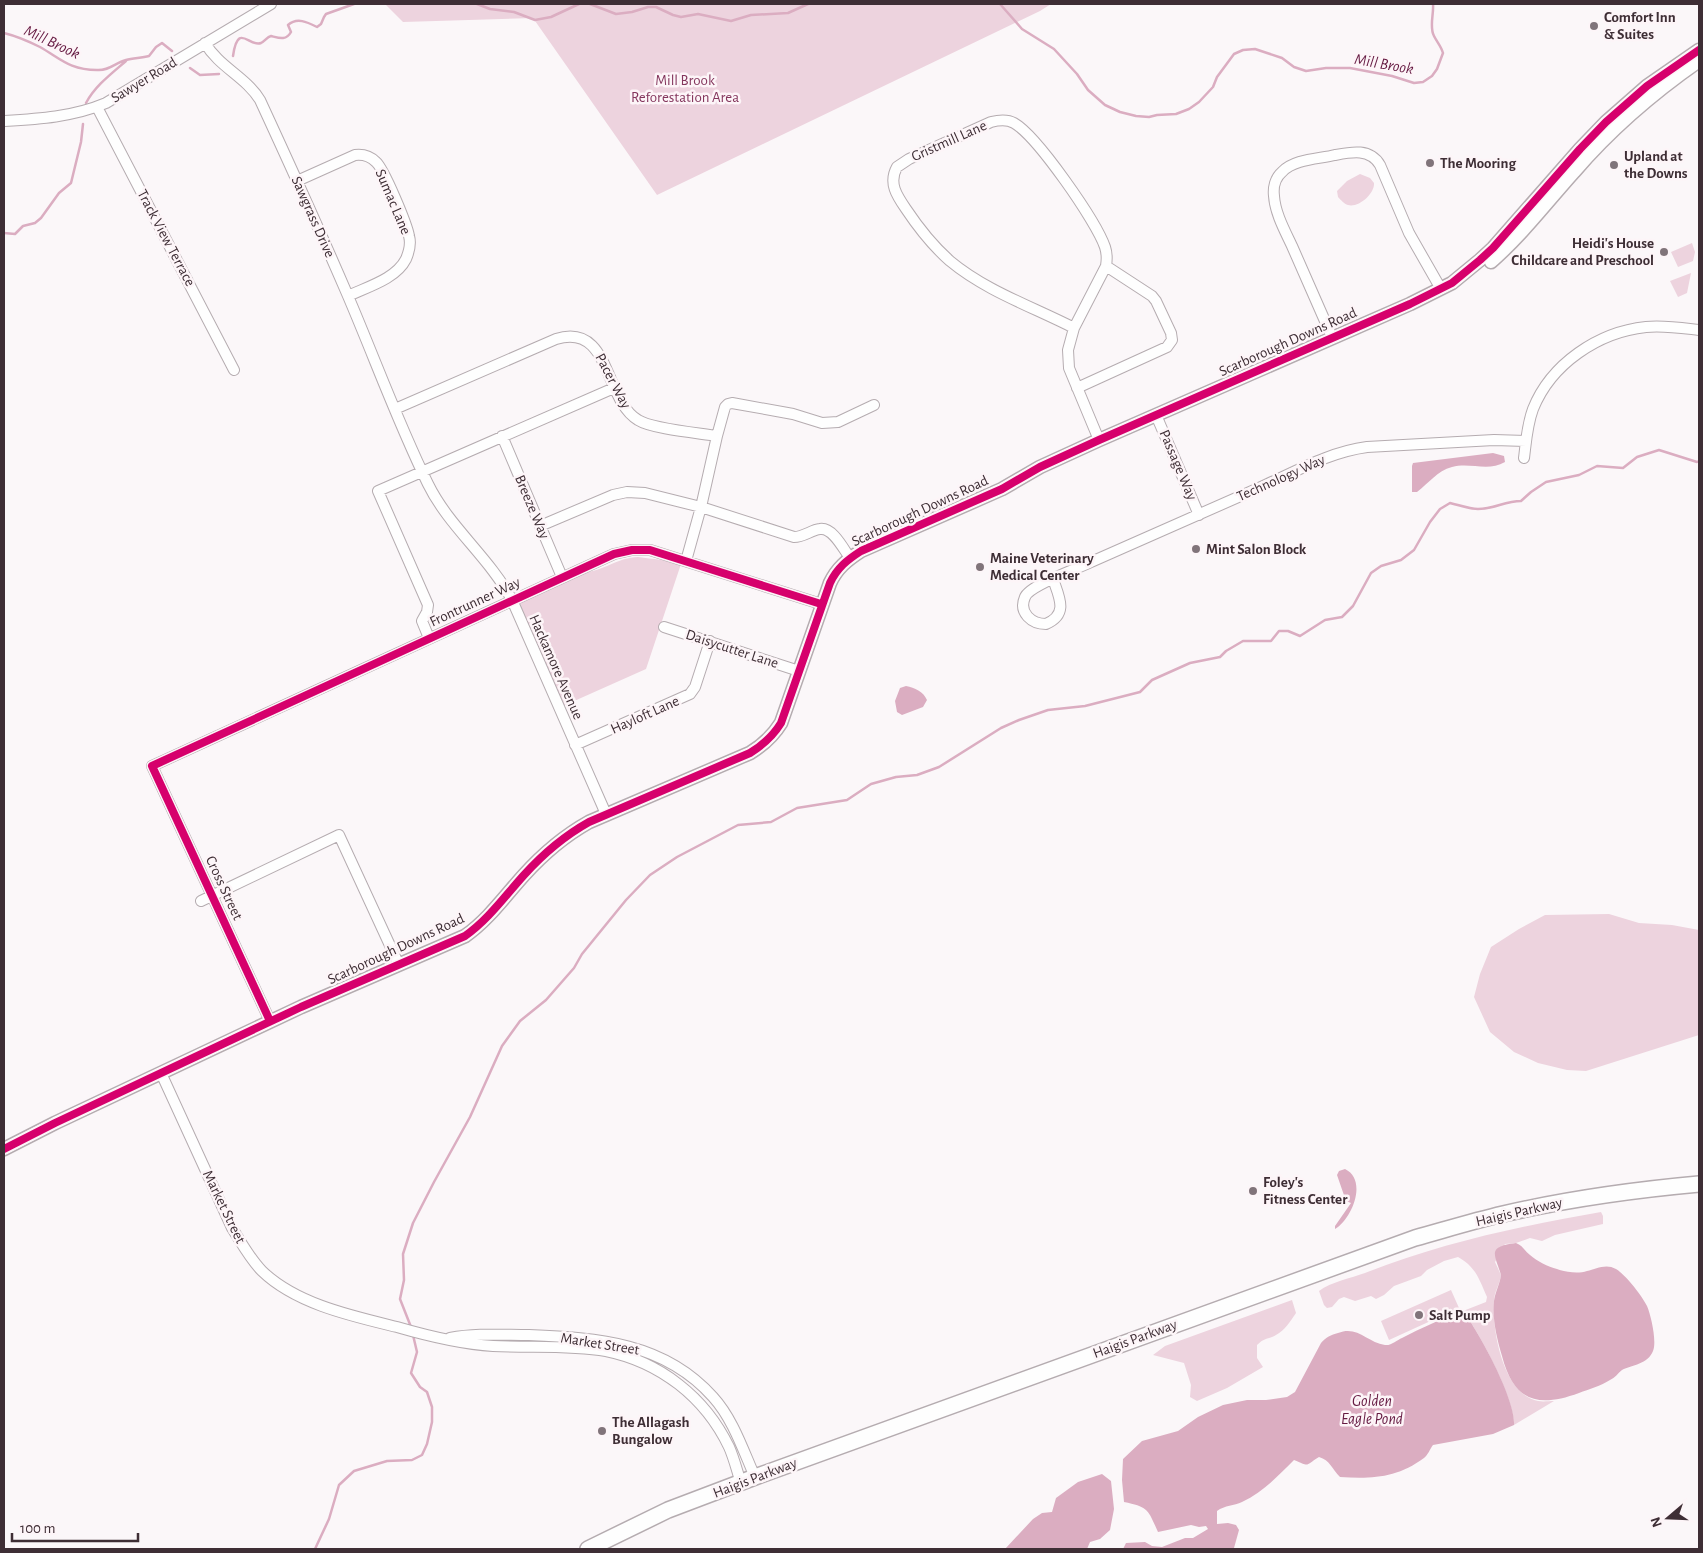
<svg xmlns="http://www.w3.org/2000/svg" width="1703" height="1553" font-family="'Alegreya Sans',sans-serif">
<rect width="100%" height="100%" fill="#fbf7f9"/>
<path fill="#edd3de" d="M385,4H1051L1040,11L657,195L533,18L403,22Z
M1360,174L1370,178L1374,183C1375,193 1359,208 1348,205C1344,204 1341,200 1338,197L1337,191L1347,181Z
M1692,243L1695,252L1693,261L1678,267L1671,252Z
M1691,273L1687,293L1678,297L1670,281Z
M638,557C653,559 667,560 681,564L646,669L563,706L521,609L520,603L524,598L582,572C601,573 618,557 638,557Z
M1609,914L1639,923L1672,925L1699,930V1035L1586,1071L1567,1070L1538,1063L1514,1052L1490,1032L1474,997L1480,974L1491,947L1519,929L1545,915Z
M1601,1212L1603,1216V1224L1555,1235L1542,1241L1530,1238L1516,1243L1505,1244L1495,1262L1501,1275C1500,1284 1494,1292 1494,1301C1492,1331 1503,1394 1538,1401C1543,1402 1549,1401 1554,1401L1514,1425C1515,1399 1479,1332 1463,1311L1486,1302L1487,1297C1479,1279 1476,1267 1458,1257L1444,1261L1427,1270L1421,1276L1394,1286L1384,1295L1376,1299L1371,1296L1355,1301L1344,1297L1339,1299L1332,1307L1327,1308L1324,1305L1319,1291C1331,1282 1351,1278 1365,1273C1441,1243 1521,1226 1601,1212Z
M1451,1290L1459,1308L1389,1340L1381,1321Z
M1292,1300L1296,1313C1290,1322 1285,1330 1276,1335C1267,1340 1265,1337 1257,1345V1358L1263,1367L1227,1388L1197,1401L1190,1397L1191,1385L1184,1363L1153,1355L1165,1346Z"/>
<path fill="#dbadc1" d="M1493,453L1504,456L1505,462C1488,472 1470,462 1452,467C1437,471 1429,483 1417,492H1412V466L1413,463Z
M906,686C915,688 923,691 927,700L923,707L902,715L897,712L895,701L900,688Z
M1345,1169C1368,1180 1352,1219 1335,1229V1226L1351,1203L1346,1201L1337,1175L1339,1171Z
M1516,1243C1522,1245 1525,1251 1530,1255C1537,1261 1548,1267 1557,1269C1565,1272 1578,1274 1587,1271C1596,1269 1606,1263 1616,1269C1626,1275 1642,1296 1647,1306C1651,1315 1657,1342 1653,1351C1648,1364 1632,1365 1622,1370C1618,1373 1615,1378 1610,1380C1601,1386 1589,1389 1579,1393C1538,1408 1514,1402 1502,1356C1497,1339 1492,1319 1494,1301C1495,1292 1500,1284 1501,1275C1495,1254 1486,1247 1516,1243Z
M1459,1311H1463C1479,1332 1516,1400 1514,1425L1493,1434L1433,1445C1430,1449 1428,1455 1424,1458C1397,1478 1372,1479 1340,1477C1332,1469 1330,1460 1319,1457C1304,1466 1311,1467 1294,1460C1278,1476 1263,1492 1242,1502C1234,1506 1225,1505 1217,1511V1524L1228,1523L1236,1525L1239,1530L1234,1548L1123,1549L1126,1543L1145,1542L1152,1546L1162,1547L1185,1538H1193L1208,1529L1206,1526L1199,1527L1191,1525L1158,1532C1148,1510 1149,1507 1124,1502L1122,1480L1123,1459L1142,1441L1178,1431L1198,1417L1223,1405L1247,1400H1266L1287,1397L1295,1392L1321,1343C1326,1337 1331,1335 1338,1333C1357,1325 1367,1342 1385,1345C1391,1346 1397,1340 1402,1338C1421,1328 1440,1320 1459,1311Z
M1102,1474L1111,1481L1114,1509L1110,1530L1100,1539L1090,1542L1087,1549H1005L1033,1519L1042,1513L1052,1512L1056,1498L1078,1482Z"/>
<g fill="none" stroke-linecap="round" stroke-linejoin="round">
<path stroke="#dbadc1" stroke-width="2.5" d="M477,4L490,9L514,12L535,20L551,17L579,4
M590,4L616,14L632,12L648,7H656L673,15L681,17L698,14L731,21L751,15L788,13L808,4
M1000,4L1022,29L1054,49L1077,74L1088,90L1105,105L1120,112L1136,116L1149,117L1157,115L1176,114L1189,109L1199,102L1213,87L1217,77L1234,54L1243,50L1255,49L1282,58L1294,67L1306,71L1326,68H1350L1392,76L1414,83L1423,82L1432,76L1437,69L1443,53C1441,46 1437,42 1434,36C1429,27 1434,14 1433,4
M4,33C16,36 28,41 40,47C61,59 70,70 97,70C109,71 115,63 126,60C133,58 141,58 149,56L156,47L162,43L172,51
M233,56C238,21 249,48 261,43C265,41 267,37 271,36C279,38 286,41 291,32L288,25C297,17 307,22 317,27L321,24L324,17L326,14L354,4
M190,68L200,75L219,74
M86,103C95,86 111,74 126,61
M4,233L15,234L23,226L35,223L41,218L59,193L71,183L81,142L83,124
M411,1327L400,1299L404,1280L403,1254L413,1223L434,1182L470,1117L502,1046L520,1021L546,1000L574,968L582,954L626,900L650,875L677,857L738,825L771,822L797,808L847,800L871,784L896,777L917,775L939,767L1001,728L1019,720L1048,710L1085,706L1140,692L1152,680L1190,663L1220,657L1226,651L1243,641H1271L1279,631H1288L1300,636L1325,620L1342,617L1353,606L1371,573L1381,566L1401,560L1414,550L1430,522L1440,509L1450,503C1459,505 1469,509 1478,509C1494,509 1505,501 1521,501L1531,492L1546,482L1579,475L1597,466L1623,468L1637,457L1659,450L1697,462L1699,461
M315,1549L329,1519L339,1485L354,1471L387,1461L412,1460L422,1455L427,1444L432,1422V1407L427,1392L420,1387L411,1373L417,1352L413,1335"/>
<g stroke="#b5acb0" stroke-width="12">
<path id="minor" d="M205,43C219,67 246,77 260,100C290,165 320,231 348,296C375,359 398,423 428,484C449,527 489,557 512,600L606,814
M97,107L234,370
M4,121C38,119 73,117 106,103L271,4
M297,181L355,155C363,154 370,156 376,162C384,169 407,224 409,236C411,243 409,252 406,259C396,279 367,287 348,296
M1074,328L1106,266C1107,260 1107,253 1105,247C1096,221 1037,136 1014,123C1007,119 999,120 991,122L909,159L897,167C888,183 897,196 906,209C918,227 933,246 950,261C986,291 1033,307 1074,328L1068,350L1069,368L1099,440
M1332,337C1319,307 1305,276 1292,246C1285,231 1275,213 1274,196C1273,188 1275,178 1282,172C1294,159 1319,159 1335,155C1351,152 1370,148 1380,165L1409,233L1441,289
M1077,388L1167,347L1172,340L1171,333L1156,301L1152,296L1106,266
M395,409L556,339C611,322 604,400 638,420C652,429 699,433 717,436L701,507L686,561
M1156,415L1199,515
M502,436L562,577
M717,436L725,407L728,404L732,403L793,414L822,423L838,422L874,405
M1524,458C1526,442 1527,425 1533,409C1551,364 1598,332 1646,327C1663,325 1682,328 1699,330
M540,526L613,495L627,492L645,493L701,507L794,537C804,537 811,530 820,529C833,527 844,550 850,558
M1053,579C1059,597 1069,614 1046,624C1032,624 1018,613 1025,597C1030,585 1077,569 1091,562C1148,537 1204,512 1261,487C1295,472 1329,452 1367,447L1494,440L1526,441
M664,627L799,671
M429,638L422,621L427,612L428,605L378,491L614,388
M575,745L690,694L695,687L710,641
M201,901L339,835L399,965
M270,1021L152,766L614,554L632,550H650L821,604
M161,1073L232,1228C241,1242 250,1259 262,1271C296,1304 352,1316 397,1327C428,1336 460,1344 493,1346C530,1348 569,1345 606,1351C660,1362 705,1397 729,1447C734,1458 737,1471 741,1483
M450,1338C476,1333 502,1335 529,1335C598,1338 664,1342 713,1397C733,1419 743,1450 755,1477"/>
</g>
<g stroke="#b5acb0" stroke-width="15">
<path id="tertiary" d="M1491,262C1522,235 1547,202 1574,172C1611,129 1653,93 1699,61
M4,1149L55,1123L301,1007L465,936C488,920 505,896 524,875C543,854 564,836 589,822L750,753C763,745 773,736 781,723L830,583C837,568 847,560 861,551L1002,489L1040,467L1099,440L1410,304L1452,283L1480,260L1493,248L1580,149L1606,122L1647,86L1699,50"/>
</g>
<g stroke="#b5acb0" stroke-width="18">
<path id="primary" d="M588,1549L668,1510L755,1477L1415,1238C1444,1230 1473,1221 1503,1214C1568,1199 1633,1190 1699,1184"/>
</g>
<use href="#minor" stroke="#fefefe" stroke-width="10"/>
<use href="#tertiary" stroke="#fefefe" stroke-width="12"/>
<use href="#primary" stroke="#fefefe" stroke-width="15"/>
<g stroke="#fdf5f8" stroke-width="11">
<path id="cycleway" d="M270,1021L152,766L614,554L632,550H650L821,604
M4,1149L55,1123L301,1007L465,936C488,920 505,896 524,875C543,854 564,836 589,822L750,753C763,745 773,736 781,723L830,583C837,568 847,560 861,551L1002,489L1040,467L1099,440L1410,304L1452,283L1480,260L1493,248L1580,149L1606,122L1647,86L1699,50"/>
</g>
<use href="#cycleway" stroke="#d6006c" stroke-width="8"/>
</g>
<g fill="#80747a" stroke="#fdf5f8" stroke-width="2">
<circle cx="1594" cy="26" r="5"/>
<circle cx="1430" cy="163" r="5"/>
<circle cx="1614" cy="165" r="5"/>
<circle cx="1664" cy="252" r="5"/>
<circle cx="1196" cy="549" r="5"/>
<circle cx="980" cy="567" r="5"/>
<circle cx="1253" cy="1191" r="5"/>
<circle cx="1419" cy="1315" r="5"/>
<circle cx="602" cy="1431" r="5"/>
</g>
<g text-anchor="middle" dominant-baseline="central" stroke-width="5" stroke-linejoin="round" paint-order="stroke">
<g font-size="15" font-weight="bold" fill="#3e2e35" stroke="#fdf5f8" text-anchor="start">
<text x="1604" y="17">Comfort Inn<tspan x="1604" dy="17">&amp; Suites</tspan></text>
<text x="1624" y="156">Upland at<tspan x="1624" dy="17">the Downs</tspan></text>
<text x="1440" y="163">The Mooring</text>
<text x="1654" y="243" text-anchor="end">Heidi's House<tspan x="1654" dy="17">Childcare and Preschool</tspan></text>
<text x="1206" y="549">Mint Salon Block</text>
<text x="990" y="558">Maine Veterinary<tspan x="990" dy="17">Medical Center</tspan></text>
<text x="1263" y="1182">Foley's<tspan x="1263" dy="17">Fitness Center</tspan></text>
<text x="1429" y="1315">Salt Pump</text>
<text x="612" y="1422">The Allagash<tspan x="612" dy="17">Bungalow</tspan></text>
</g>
<g font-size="15" fill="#3e2e35" stroke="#fdf5f8">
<text transform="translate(144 80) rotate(-31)">Sawyer Road</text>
<text transform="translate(949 141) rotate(-24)">Gristmill Lane</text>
<text transform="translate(393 202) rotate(67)">Sumac Lane</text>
<text transform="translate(313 217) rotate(66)">Sawgrass Drive</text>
<text transform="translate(166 238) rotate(62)">Track View Terrace</text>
<text transform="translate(1288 342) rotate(-24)">Scarborough Downs Road</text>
<text transform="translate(613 381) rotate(62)">Pacer Way</text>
<text transform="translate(1178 465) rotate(67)">Passage Way</text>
<text transform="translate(1281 478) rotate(-24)">Technology Way</text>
<text transform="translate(532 507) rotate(67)">Breeze Way</text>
<text transform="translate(920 511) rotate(-25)">Scarborough Downs Road</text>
<text transform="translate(475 602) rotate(-25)">Frontrunner Way</text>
<text transform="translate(732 649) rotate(18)">Daisycutter Lane</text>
<text transform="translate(556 667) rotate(66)">Hackamore Avenue</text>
<text transform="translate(645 715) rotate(-24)">Hayloft Lane</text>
<text transform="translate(224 888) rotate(65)">Cross Street</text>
<text transform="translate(396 949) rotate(-25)">Scarborough Downs Road</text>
<text transform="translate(224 1207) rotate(64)">Market Street</text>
<text transform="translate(1519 1212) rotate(-13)">Haigis Parkway</text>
<text transform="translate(1135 1339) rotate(-20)">Haigis Parkway</text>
<text transform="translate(600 1344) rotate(9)">Market Street</text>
<text transform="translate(755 1478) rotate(-21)">Haigis Parkway</text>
</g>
<g font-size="15" fill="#84365d" stroke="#fdf5f8">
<text x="685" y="80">Mill Brook<tspan x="685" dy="17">Reforestation Area</tspan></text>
</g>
<g font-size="16" font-style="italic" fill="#651a42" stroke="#fdf5f8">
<text transform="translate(52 42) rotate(25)">Mill Brook</text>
<text transform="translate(1384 64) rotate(10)">Mill Brook</text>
<text x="1372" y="1401">Golden<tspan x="1372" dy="18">Eagle Pond</tspan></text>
</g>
</g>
<rect width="1703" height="1553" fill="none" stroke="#3e2e35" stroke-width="10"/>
<g transform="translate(1668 1518) rotate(251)" stroke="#fdf5f8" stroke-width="4" paint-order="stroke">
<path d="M0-4L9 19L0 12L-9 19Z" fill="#3e2e35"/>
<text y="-8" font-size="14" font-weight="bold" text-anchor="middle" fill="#3e2e35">N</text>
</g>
<path d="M12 1533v8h126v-8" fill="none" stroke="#3e2e35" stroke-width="2.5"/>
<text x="20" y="1533" font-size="15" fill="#3e2e35" stroke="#fdf5f8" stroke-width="4" paint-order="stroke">100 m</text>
</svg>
